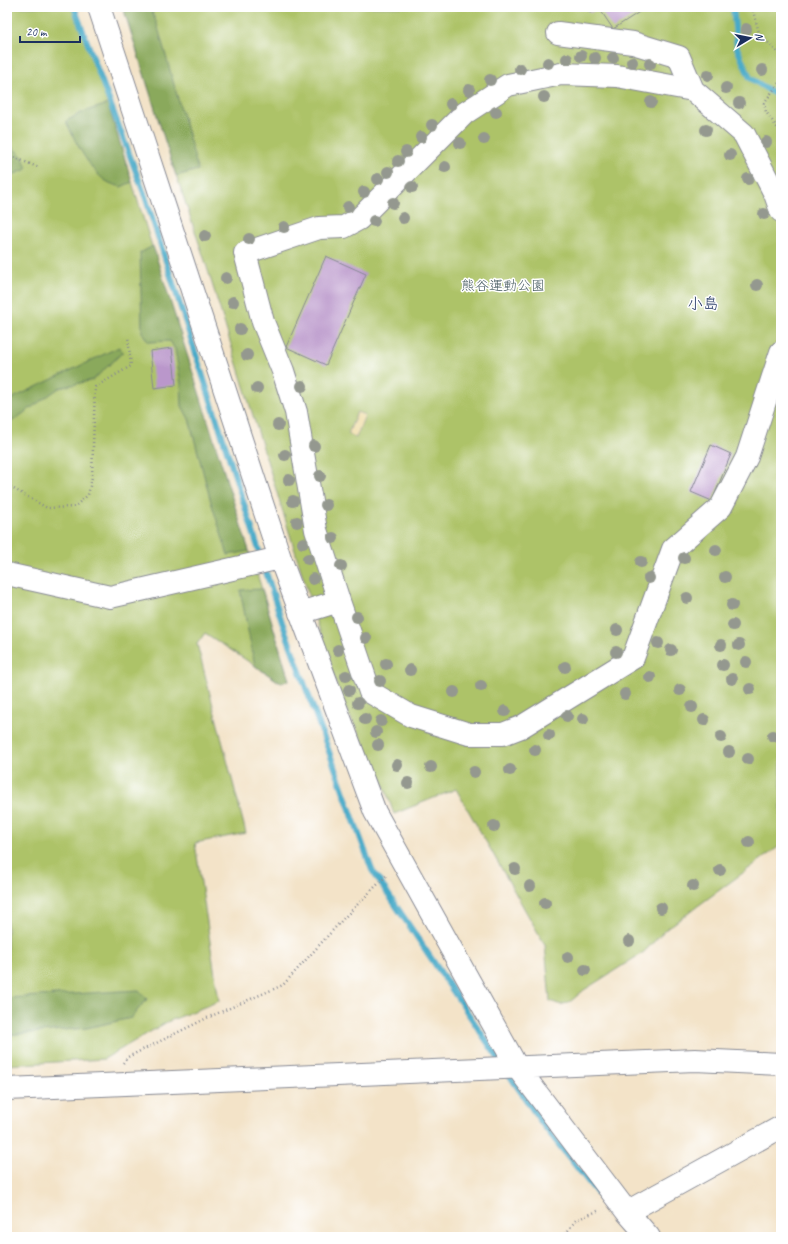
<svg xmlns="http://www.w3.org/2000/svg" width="788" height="1244" font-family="Caveat,'Klee One',sans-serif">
<rect width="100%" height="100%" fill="#fff"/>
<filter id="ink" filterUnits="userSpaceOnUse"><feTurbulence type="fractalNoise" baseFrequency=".025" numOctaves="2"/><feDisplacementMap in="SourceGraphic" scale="8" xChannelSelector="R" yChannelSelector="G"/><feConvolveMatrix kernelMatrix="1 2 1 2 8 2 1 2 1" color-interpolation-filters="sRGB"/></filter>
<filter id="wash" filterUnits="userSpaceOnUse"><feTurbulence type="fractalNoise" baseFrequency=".012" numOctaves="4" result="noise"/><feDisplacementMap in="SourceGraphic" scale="16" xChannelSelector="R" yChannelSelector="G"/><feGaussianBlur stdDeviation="0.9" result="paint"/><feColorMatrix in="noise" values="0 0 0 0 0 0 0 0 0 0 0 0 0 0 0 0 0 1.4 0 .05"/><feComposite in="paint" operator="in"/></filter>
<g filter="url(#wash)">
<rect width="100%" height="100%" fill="#f3e3c8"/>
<path fill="#adc367" stroke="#647962" d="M7,7H77L227,485L262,589L289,680L281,683L205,633L197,644L246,833L195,843L219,1001L167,1022L104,1059L7,1065Z
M123,7H781V845L665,930L644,952L584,990L571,1001L561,1005L550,1001L545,945L456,789L394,814L381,777L341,699L205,261L172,163Z"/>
<path fill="#8aa95c" stroke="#526c5d" d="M123,7H150L157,24L198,170L176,176Z
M108,104L132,182L121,187C116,185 110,184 106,181C89,170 74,139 66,121L83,112Z
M12,147L23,157L27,169L7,177V149Z
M153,246L249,551L228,555L211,502L189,419L182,406L181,384L175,349L170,341L148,342L142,332L140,253Z
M119,347L123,352L93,380L59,388L7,425V401Z
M262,589L289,680L281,683L255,666L240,590Z
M139,990L147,999L131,1018L87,1028L7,1035V998Z"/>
<path fill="#eeda9e" stroke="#84847e" d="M357,412L365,415L356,438L348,434Z"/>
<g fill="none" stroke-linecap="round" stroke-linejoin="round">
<path stroke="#49aac8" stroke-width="6" d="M74,7L145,196L282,622L372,870L502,1064
M733,7L737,48L750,78L781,98
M508,1073L544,1126L632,1237"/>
</g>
<g id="blocks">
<path fill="#ba97cb" d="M586,7H647L613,29L599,8L590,13Z
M326,256L366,274L326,365L286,347Z
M172,348L176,385L154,388L150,351Z
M711,445L731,454L712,501L691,492Z"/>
</g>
</g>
<g filter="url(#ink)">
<use href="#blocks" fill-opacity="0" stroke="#878993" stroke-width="1"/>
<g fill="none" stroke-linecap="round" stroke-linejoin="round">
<g stroke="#878993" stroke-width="24">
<path id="minor" d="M99,7L280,558L375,812L517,1067L627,1212L649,1237
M558,33L633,43L679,57L693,90L744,134L775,194L781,211
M7,574L110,597L280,558
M339,601L316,530L296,412L283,371L263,322L245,253L319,228L344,227L359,219L465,113L508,85L561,74L617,76L693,90
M300,613L339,601L370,692L411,716L469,734H503L521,727L633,658L673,549L721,507L747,457L781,352
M7,1089L695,1060L781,1064
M627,1212L781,1127"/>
</g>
<path stroke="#878993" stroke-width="2.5" stroke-dasharray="1 3" stroke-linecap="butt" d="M752,7L759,33L781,56
M781,80L764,103L766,112L781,133
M7,160L13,157L40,168
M7,485L47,508L74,507L88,495L92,477L95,387L131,366L128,336
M123,1063L128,1057L209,1017L283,985L344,918L386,876
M563,1237L576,1220L600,1210"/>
<use href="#minor" stroke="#fff" stroke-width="22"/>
</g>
<g fill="#94988f">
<circle cx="746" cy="29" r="6"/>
<circle cx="581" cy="56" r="6"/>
<circle cx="595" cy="58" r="6"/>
<circle cx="613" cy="58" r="6"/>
<circle cx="567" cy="59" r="6"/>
<circle cx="632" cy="62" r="6"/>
<circle cx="548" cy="63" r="6"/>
<circle cx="650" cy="64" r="6"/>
<circle cx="520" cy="69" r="6"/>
<circle cx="762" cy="70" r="6"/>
<circle cx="708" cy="75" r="6"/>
<circle cx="490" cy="80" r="6"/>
<circle cx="726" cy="88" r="6"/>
<circle cx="469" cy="90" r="6"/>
<circle cx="544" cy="97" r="6"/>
<circle cx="651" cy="102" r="6"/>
<circle cx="739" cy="103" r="6"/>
<circle cx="451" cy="104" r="6"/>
<circle cx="496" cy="112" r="6"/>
<circle cx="432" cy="125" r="6"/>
<circle cx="706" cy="130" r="6"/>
<circle cx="421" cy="137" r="6"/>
<circle cx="484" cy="139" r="6"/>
<circle cx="766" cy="142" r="6"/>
<circle cx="460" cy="143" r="6"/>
<circle cx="406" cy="152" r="6"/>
<circle cx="730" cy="155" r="6"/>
<circle cx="398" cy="161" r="6"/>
<circle cx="445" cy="167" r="6"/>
<circle cx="388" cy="172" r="6"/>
<circle cx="378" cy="179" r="6"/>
<circle cx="748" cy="179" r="6"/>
<circle cx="412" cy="187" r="6"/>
<circle cx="364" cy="192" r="6"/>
<circle cx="393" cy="203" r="6"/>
<circle cx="348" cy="207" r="6"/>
<circle cx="764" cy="214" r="6"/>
<circle cx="403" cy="218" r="6"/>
<circle cx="374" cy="221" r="6"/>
<circle cx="284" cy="227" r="6"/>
<circle cx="205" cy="236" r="6"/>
<circle cx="249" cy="239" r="6"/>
<circle cx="226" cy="278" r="6"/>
<circle cx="757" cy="285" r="6"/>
<circle cx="233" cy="302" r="6"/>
<circle cx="240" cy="329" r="6"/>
<circle cx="247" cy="355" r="6"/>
<circle cx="302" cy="386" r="6"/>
<circle cx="257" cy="388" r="6"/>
<circle cx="278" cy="425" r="6"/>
<circle cx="314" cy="446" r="6"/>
<circle cx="285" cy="455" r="6"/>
<circle cx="320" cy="476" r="6"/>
<circle cx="289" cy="480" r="6"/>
<circle cx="293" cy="501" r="6"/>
<circle cx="326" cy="505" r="6"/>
<circle cx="297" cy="522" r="6"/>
<circle cx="333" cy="538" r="6"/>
<circle cx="303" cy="543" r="6"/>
<circle cx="716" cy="550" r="6"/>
<circle cx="684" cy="558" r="6"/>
<circle cx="308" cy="559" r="6"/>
<circle cx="641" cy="562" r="6"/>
<circle cx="341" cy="566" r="6"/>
<circle cx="725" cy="577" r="6"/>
<circle cx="649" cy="578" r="6"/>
<circle cx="313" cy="579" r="6"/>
<circle cx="687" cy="598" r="6"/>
<circle cx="732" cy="605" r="6"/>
<circle cx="357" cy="617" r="6"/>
<circle cx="733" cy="625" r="6"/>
<circle cx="617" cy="630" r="6"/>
<circle cx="366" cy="638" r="6"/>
<circle cx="658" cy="643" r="6"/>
<circle cx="721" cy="645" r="6"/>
<circle cx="739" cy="645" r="6"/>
<circle cx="338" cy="650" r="6"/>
<circle cx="671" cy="650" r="6"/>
<circle cx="616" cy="652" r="6"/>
<circle cx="746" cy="662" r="6"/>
<circle cx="386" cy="664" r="6"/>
<circle cx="723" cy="665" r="6"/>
<circle cx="565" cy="667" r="6"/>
<circle cx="410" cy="670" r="6"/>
<circle cx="346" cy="676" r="6"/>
<circle cx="650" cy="677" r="6"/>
<circle cx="732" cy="679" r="6"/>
<circle cx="380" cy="681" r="6"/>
<circle cx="481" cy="686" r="6"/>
<circle cx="750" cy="689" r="6"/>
<circle cx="349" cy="690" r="6"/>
<circle cx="680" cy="690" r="6"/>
<circle cx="454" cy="692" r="6"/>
<circle cx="625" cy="694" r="6"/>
<circle cx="358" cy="703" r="6"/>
<circle cx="692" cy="707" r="6"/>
<circle cx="505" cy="711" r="6"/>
<circle cx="567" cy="716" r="6"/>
<circle cx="365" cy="719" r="6"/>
<circle cx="583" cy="719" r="6"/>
<circle cx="704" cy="720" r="6"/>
<circle cx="381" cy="721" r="6"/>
<circle cx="376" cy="732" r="6"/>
<circle cx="549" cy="735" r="6"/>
<circle cx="773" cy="736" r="6"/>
<circle cx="721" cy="737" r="6"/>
<circle cx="378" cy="745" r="6"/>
<circle cx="535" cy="750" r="6"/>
<circle cx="729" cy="752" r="6"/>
<circle cx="748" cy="759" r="6"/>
<circle cx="397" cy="765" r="6"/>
<circle cx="431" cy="767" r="6"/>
<circle cx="510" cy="770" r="6"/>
<circle cx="474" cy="772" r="6"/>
<circle cx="408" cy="783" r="6"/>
<circle cx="494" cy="826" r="6"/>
<circle cx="749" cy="842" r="6"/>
<circle cx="515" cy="869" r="6"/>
<circle cx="720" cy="870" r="6"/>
<circle cx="530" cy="886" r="6"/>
<circle cx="693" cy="886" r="6"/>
<circle cx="545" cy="903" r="6"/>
<circle cx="661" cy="908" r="6"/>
<circle cx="629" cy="941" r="6"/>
<circle cx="568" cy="957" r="6"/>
<circle cx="585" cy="970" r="6"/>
</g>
</g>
<g text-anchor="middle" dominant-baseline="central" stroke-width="3" stroke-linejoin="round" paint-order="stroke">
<g font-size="14" fill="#475b61" stroke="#fff">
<text x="503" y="285">熊谷運動公園</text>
</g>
<g font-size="16" fill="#1b2f5e" stroke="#fff">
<text x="703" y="304">小島</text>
</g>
</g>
<rect width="788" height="1244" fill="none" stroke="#fff" stroke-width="24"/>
<g transform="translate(750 38) rotate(80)" stroke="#ffffff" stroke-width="3" paint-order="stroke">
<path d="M0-3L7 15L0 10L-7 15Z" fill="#1b2f5e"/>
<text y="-6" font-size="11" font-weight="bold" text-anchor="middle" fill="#1b2f5e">N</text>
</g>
<path d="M20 36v6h60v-6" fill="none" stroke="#1b2f5e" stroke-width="2"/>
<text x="26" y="36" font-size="12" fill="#1b2f5e" stroke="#ffffff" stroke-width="3" paint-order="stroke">20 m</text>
</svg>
